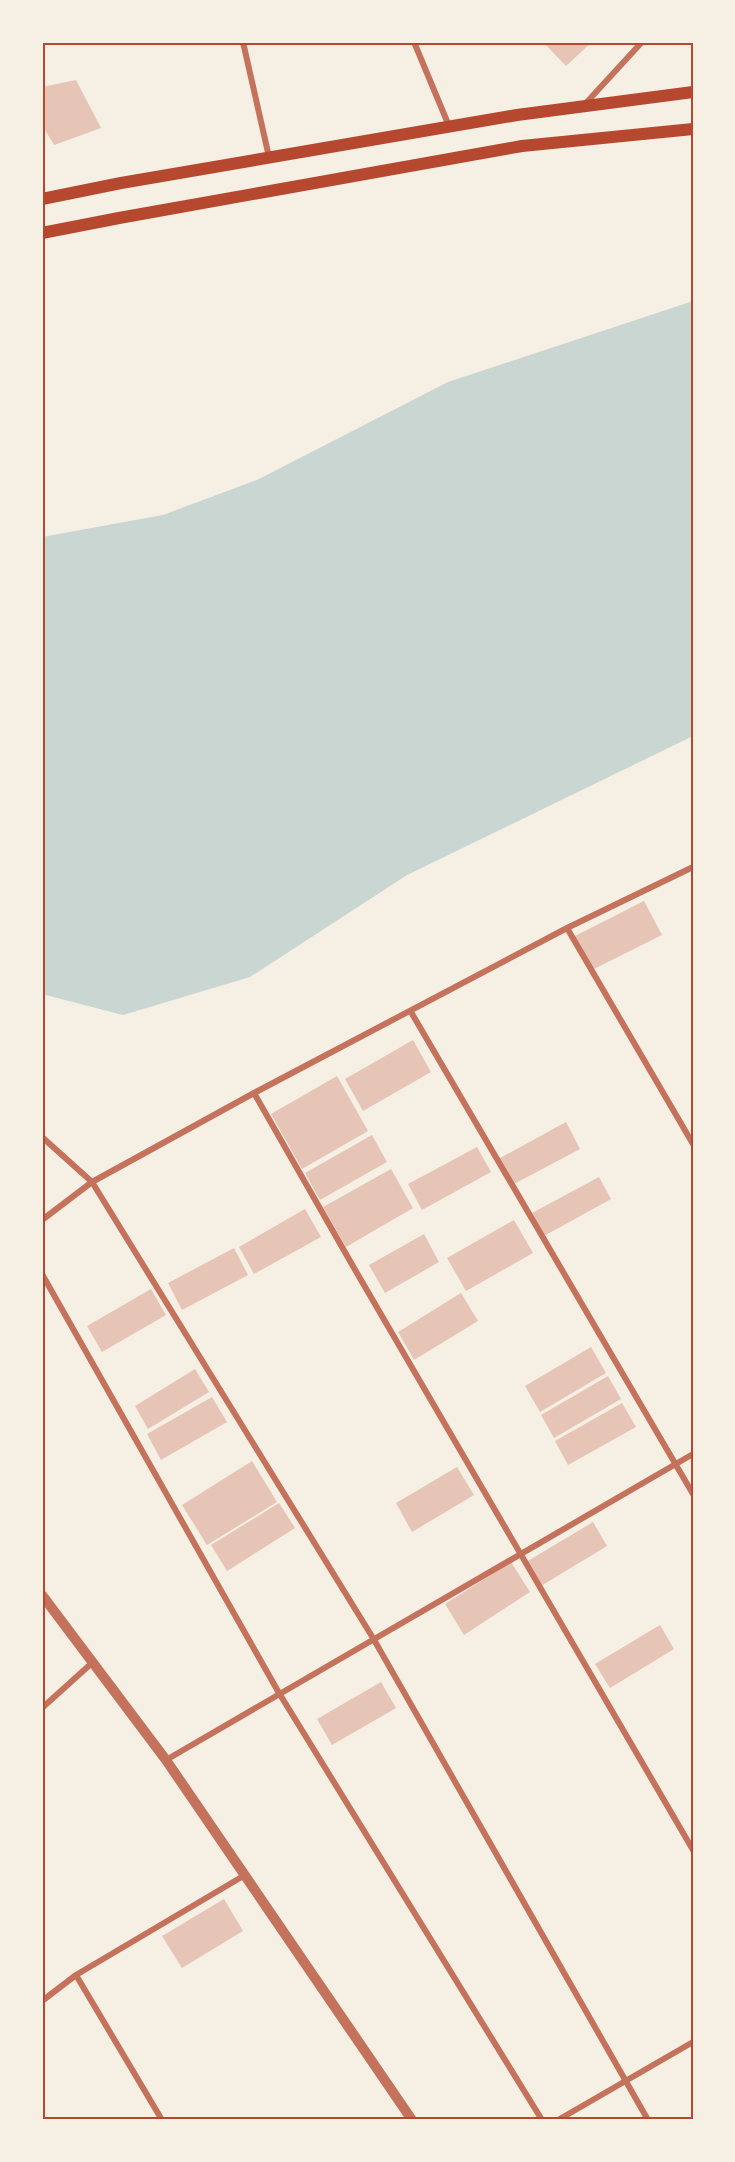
<svg xmlns="http://www.w3.org/2000/svg" width="735" height="2162" font-family="Figtree,sans-serif">
<rect width="100%" height="100%" fill="#f6efe4"/>
<path fill="#c9d6d2" d="M693,301V736L407,875L250,977L123,1015L42,994V537L163,515L257,480L448,382Z"/>
<path fill="#e6c5b7" d="M543,42H592L566,66Z
M76,80L101,128L54,145L42,125V87Z
M644,901L662,935L592,970L575,936Z
M413,1040L431,1072L363,1111L345,1079Z
M337,1076L368,1131L302,1169L271,1114Z
M566,1122L580,1149L514,1184L500,1158Z
M372,1135L387,1162L320,1200L305,1173Z
M477,1147L491,1172L422,1210L408,1184Z
M391,1169L413,1208L346,1247L323,1207Z
M599,1177L611,1199L544,1236L532,1213Z
M305,1209L321,1237L254,1274L239,1247Z
M514,1220L533,1253L466,1291L447,1258Z
M424,1234L439,1262L385,1293L369,1265Z
M234,1248L248,1275L182,1310L168,1283Z
M151,1289L166,1315L102,1352L87,1326Z
M461,1293L478,1321L414,1360L398,1332Z
M591,1347L606,1373L540,1412L525,1386Z
M195,1369L209,1392L148,1429L135,1406Z
M608,1376L621,1399L554,1438L541,1415Z
M212,1397L227,1422L161,1460L147,1434Z
M622,1403L636,1427L568,1465L555,1441Z
M252,1461L277,1502L207,1545L182,1505Z
M457,1467L474,1495L412,1532L396,1503Z
M279,1503L295,1528L227,1571L211,1545Z
M593,1522L607,1546L541,1586L526,1562Z
M511,1562L530,1592L464,1635L445,1604Z
M660,1625L674,1649L610,1688L595,1664Z
M381,1682L396,1708L332,1745L317,1719Z
M224,1899L243,1931L182,1968L162,1936Z"/>
<g fill="none" stroke-linecap="round" stroke-linejoin="round">
<path stroke="#c5725c" stroke-width="6" d="M243,42L269,157
M414,42L449,126
M586,103L642,42
M567,928L693,1144
M411,1012L693,1494
M254,1093L354,1268L693,1850
M42,1137L92,1182L373,1638L648,2120
M42,1220L92,1182L254,1093L567,928L693,867
M42,1274L279,1693L542,2120
M42,1708L93,1662
M166,1760L693,1454
M76,1975L162,2120
M42,2001L76,1975L245,1875
M558,2120L693,2042"/>
<path stroke="#c5725c" stroke-width="10" d="M42,1595L166,1760L412,2120"/>
<path stroke="#b5482f" stroke-width="12" d="M42,199L121,183L517,115L693,92
M42,233L119,218L522,146L693,129"/>
</g>
<rect width="735" height="2162" fill="none" stroke="#f6efe4" stroke-width="87"/>
<rect x="44" y="44" width="648" height="2074" fill="none" stroke="#b5482f" stroke-width="2"/>
</svg>
